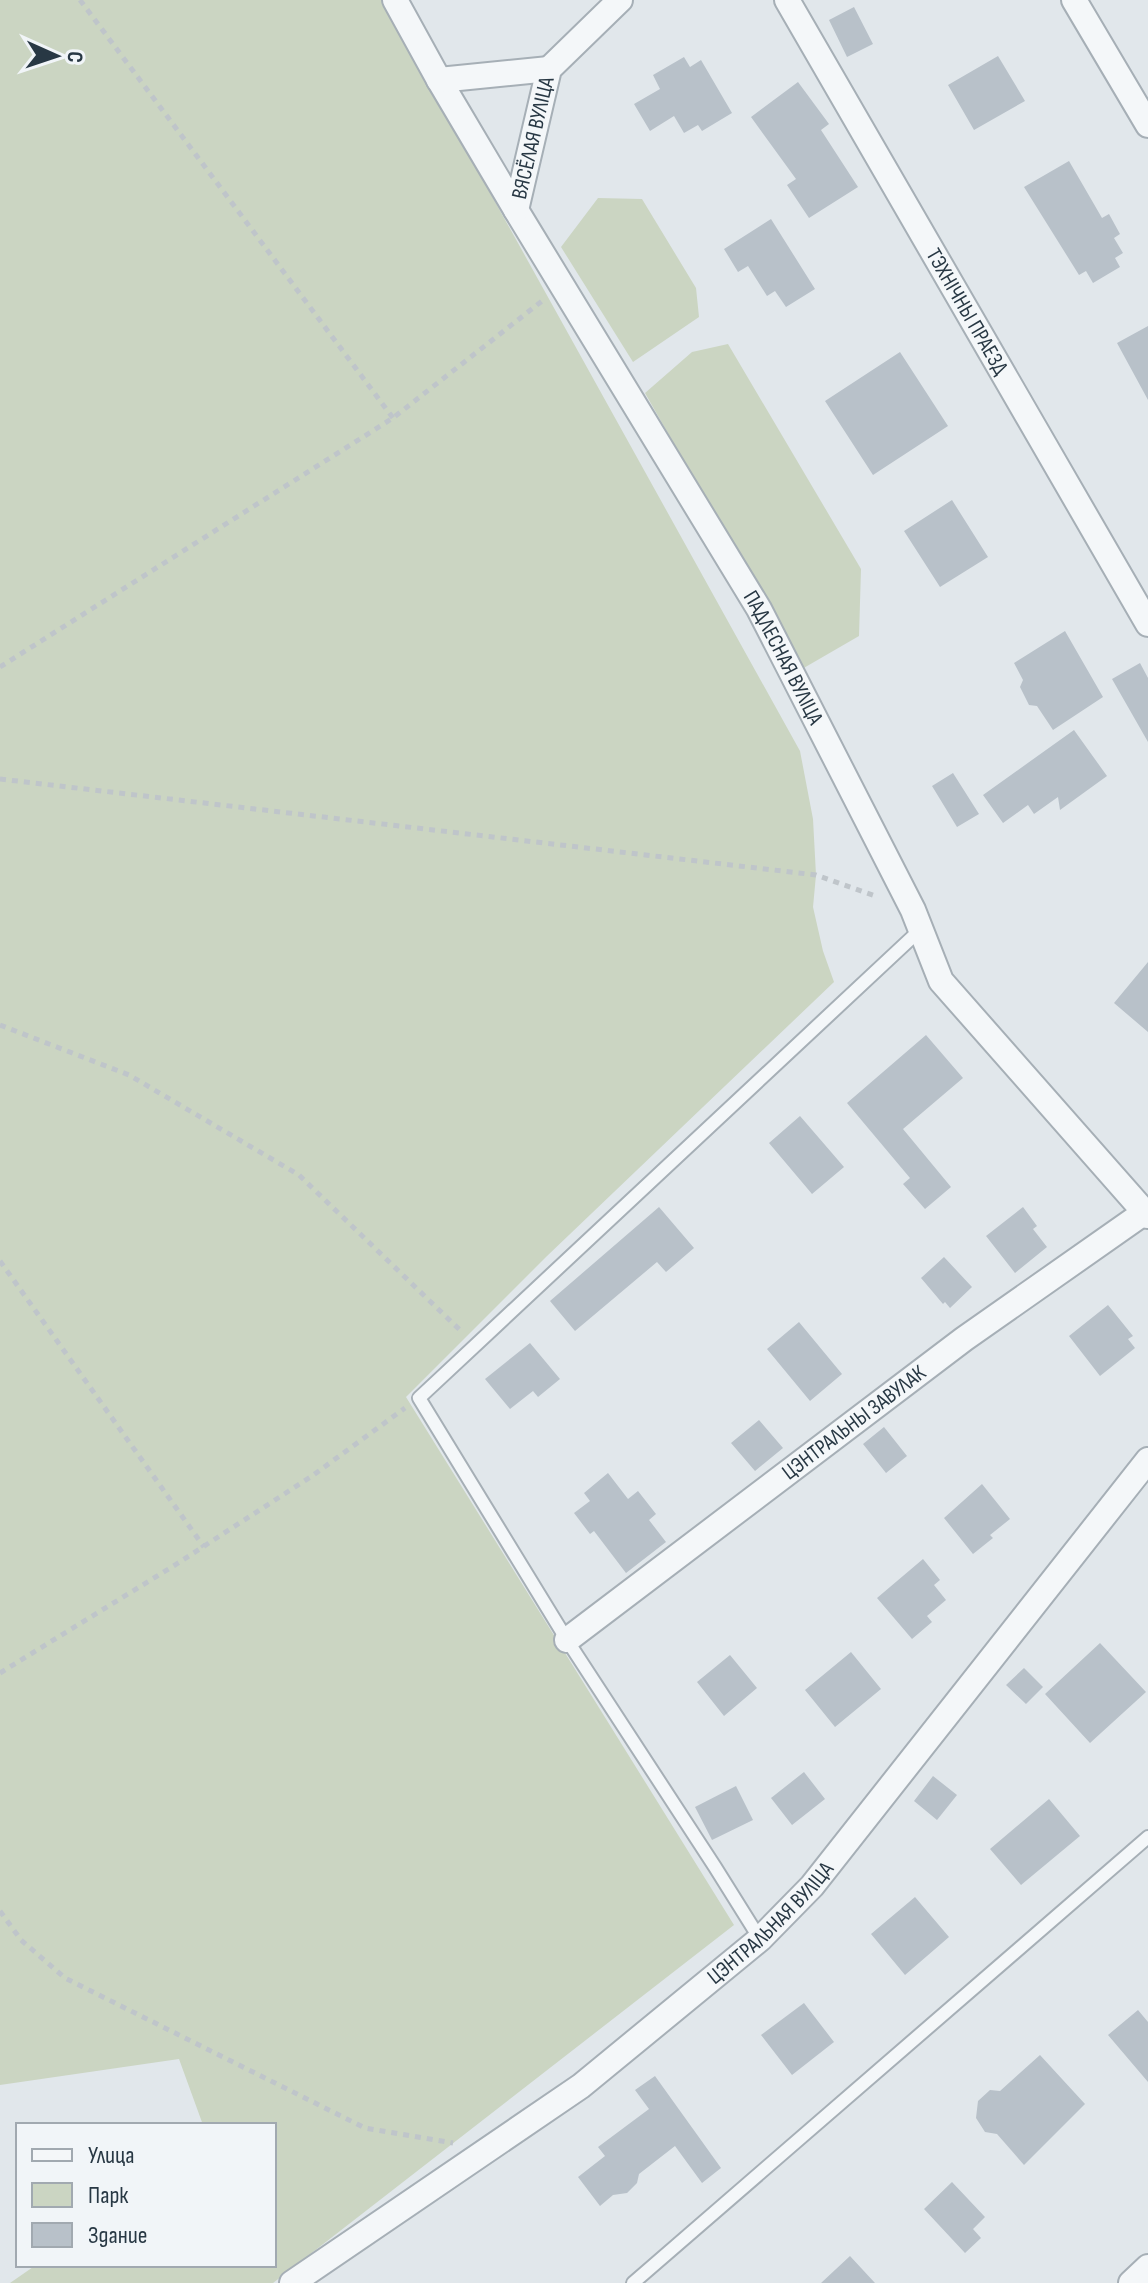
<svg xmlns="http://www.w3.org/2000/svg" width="1148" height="2283" font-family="'Sofia Sans Condensed',sans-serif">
<rect width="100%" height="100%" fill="#e1e7eb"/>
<path fill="#cbd5c2" d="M0,0H383L800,751L813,819L816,875L813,907L823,951L834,982L547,1256L406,1397L734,1925L273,2283H10L36,2265H274V2125H203L179,2059L0,2085Z
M598,198L642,199L696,288L699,317L633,362L561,247Z
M728,344L861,569L859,636L802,669L645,393L692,352Z"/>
<path fill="#b8c1c9" d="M854,7L873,44L847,57L829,20Z
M998,56L1025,101L974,130L948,85Z
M684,57L690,67L701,60L732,113L702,131L698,125L684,133L674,116L650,131L634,104L660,89L653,75Z
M798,82L829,124L821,130L858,187L809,218L787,185L796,179L751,117Z
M1069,161L1102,218L1109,214L1120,234L1114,238L1123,253L1115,258L1120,267L1093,283L1086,271L1079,275L1024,187Z
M771,219L815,289L786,307L775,291L767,296L748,266L738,272L724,249Z
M1148,326V400L1117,343Z
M900,352L948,426L873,475L825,401Z
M952,500L988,557L940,587L904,531Z
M1065,631L1103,697L1053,730L1037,706L1029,705L1020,687L1023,680L1014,663Z
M1140,663L1148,678V742L1112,679Z
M1074,730L1107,776L1060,810L1058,797L1034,814L1028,805L1003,823L983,795Z
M953,773L979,814L957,827L932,786Z
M1148,962V1032L1114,1003Z
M926,1035L963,1078L903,1129L951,1187L925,1209L903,1184L910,1178L847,1103Z
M800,1116L844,1167L812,1194L769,1143Z
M659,1207L694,1248L666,1272L657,1262L575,1331L550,1301Z
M1023,1207L1037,1226L1033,1229L1047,1247L1015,1273L986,1236Z
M944,1257L972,1287L950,1308L945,1302L943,1304L921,1278Z
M1108,1305L1133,1336L1128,1339L1135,1348L1100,1376L1069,1336Z
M799,1322L842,1374L810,1401L767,1349Z
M530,1343L560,1379L538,1397L533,1391L510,1409L485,1379Z
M759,1420L783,1448L755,1471L731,1443Z
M884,1427L907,1456L886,1473L863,1444Z
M608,1473L628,1499L638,1491L656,1514L649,1520L666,1542L626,1573L594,1531L590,1534L574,1513L590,1501L584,1493Z
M982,1484L1010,1519L990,1535L993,1538L973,1554L944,1518Z
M923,1559L940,1580L934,1585L946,1600L927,1616L932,1622L912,1639L877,1598Z
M1100,1643L1146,1692L1090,1743L1045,1694Z
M851,1652L881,1689L835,1727L805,1690Z
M730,1655L757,1688L724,1716L697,1682Z
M1024,1668L1043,1687L1026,1704L1006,1685Z
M804,1772L825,1799L792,1825L771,1798Z
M933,1776L957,1795L937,1820L914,1801Z
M736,1786L753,1820L712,1840L695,1807Z
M1049,1799L1080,1836L1021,1885L990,1849Z
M915,1897L949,1937L905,1975L871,1934Z
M804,2003L834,2042L792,2075L761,2035Z
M1138,2010L1148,2022V2082L1108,2035Z
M1040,2055L1085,2104L1024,2165L997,2134L985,2132L976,2118L978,2101L990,2090L1000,2091Z
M655,2076L721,2168L702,2183L675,2146L639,2174L637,2183L627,2193L613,2195L600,2206L578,2177L605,2156L598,2147L649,2109L635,2090Z
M952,2182L985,2217L973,2229L981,2238L965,2253L924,2209Z
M850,2256L875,2283H821Z"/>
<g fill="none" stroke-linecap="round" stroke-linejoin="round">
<g stroke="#a6afb6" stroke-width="16">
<path id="lane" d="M760,1939L715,1867L567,1640L419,1398L920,930
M633,2283L1148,1837"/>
</g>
<g stroke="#a6afb6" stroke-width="28">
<g id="street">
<path id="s1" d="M395,0L439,80L516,210L759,609L913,910L941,981L1148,1216"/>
<path id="s2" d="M787,0L1148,624"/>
<path d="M1074,0L1148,125"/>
<path d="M439,80L549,69"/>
<path id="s3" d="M516,210L549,69L620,0"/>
<path id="s4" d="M567,1640L964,1339L1145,1212"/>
<path id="s5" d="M292,2283L581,2086L760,1939L812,1886L1148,1460"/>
<path d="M1131,2283L1148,2267"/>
</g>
</g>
<path stroke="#bfc5ca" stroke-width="5" stroke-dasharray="6 6" stroke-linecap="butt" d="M80,0L393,418
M0,667L393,418L542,301
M0,779L816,875L878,897
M0,1025L129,1075L299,1175L463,1333
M0,1261L204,1547
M0,1673L175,1565L312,1476L405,1408
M0,1911L21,1940L65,1978L365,2128L453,2143"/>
<use href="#lane" stroke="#f4f7f9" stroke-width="12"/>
<use href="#street" stroke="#f4f7f9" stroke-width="24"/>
</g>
<g text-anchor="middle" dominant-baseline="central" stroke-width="6" stroke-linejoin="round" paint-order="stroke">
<g font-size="22" fill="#283844" stroke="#f1f5f8">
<text stroke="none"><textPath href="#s3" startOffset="74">ВЯСЁЛАЯ ВУЛІЦА</textPath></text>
<text stroke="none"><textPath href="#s2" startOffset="360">ТЭХНІЧНЫ ПРАЕЗД</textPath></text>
<text stroke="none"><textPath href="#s1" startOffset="764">ПАДЛЕСНАЯ ВУЛІЦА</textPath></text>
<text stroke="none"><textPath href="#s4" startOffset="360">ЦЭНТРАЛЬНЫ ЗАВУЛАК</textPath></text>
<text stroke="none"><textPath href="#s5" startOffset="600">ЦЭНТРАЛЬНАЯ ВУЛІЦА</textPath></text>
</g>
</g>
<rect x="16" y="2123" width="260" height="144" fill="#f1f5f8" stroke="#a1a9b0" stroke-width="2"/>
<rect x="32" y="2149" width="40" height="12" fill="#f4f7f9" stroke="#a1a9b0" stroke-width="2"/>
<text x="88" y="2163" font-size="24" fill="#283844">Улица</text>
<rect x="32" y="2183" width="40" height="24" fill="#cbd5c2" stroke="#a1a9b0" stroke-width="2"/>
<text x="88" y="2203" font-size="24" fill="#283844">Парк</text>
<rect x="32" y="2223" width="40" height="24" fill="#b8c1c9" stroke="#a1a9b0" stroke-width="2"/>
<text x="88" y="2243" font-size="24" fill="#283844">Здание</text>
<g transform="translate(56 56) rotate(93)" stroke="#f1f5f8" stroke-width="6" paint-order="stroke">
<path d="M0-6L14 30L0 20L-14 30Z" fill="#283844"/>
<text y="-12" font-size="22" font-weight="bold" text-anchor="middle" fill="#283844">С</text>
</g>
</svg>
